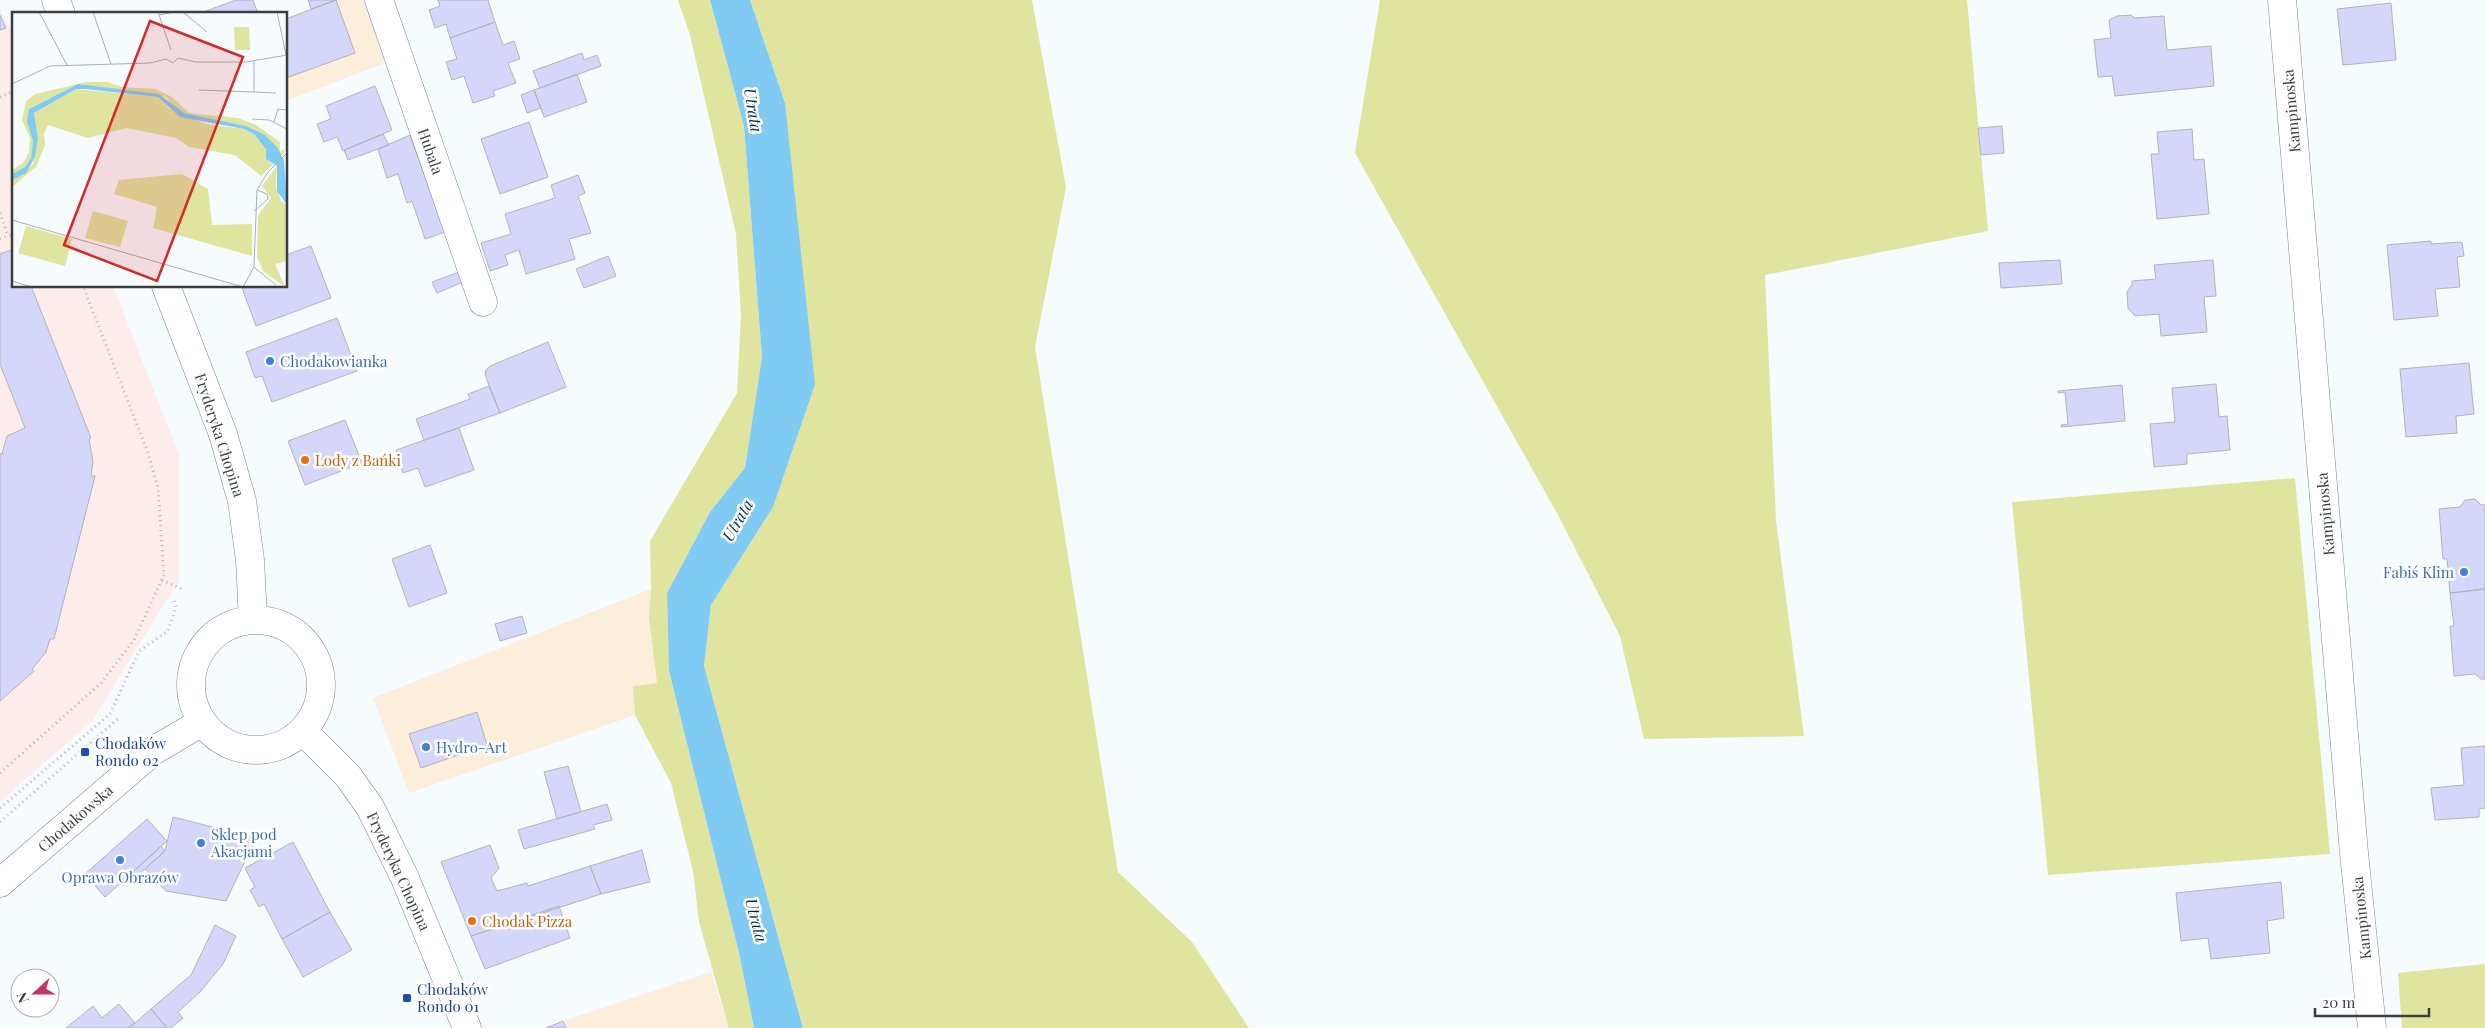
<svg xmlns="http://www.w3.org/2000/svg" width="2485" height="1028" font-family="'Playfair Display',serif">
<rect width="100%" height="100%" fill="#f6fbfe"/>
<path fill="#fbeeda" d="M337,0H364L385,63L286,101V18Z
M651,589L649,618L657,683L633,686L635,715L409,793L373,698Z
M711,972L729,1028H546L563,1021Z"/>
<path fill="#fcecea" d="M0,8L14,36V286H113L179,455V580L92,721L0,802Z"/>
<path fill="#dfe49f" d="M678,0H710L744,126L762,357L745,468L710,512L667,593L669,671L739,953L754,1028H729L699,922L693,871L671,783L635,715L633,686L657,683L649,618L651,589L650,541L737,393L741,315L736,234L690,35Z
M750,0H1032L1066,187L1035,347L1118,872L1192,942L1249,1028H803L704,666L711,605L773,507L785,103Z
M1380,0H1967L1988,231L1765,275L1776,521L1804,736L1644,739L1620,636L1558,515L1355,153Z
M2295,478L2330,854L2048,875L2012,502Z
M2485,964V1028H2402L2398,973Z"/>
<path fill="#7fcbf4" d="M710,0H750L785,103L815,384L773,507L711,605L704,666L803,1028H754L739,953L669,671L667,593L710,512L745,468L762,357L744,126Z"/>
<path fill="#d4d7f9" stroke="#b3b3b9" d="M236,0H253L258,14H198Z
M308,0H337L311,9Z
M336,0L355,53L286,78V19Z
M438,0H488L495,22L450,38L446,24L435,28L429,10L440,6Z
M2391,3L2396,60L2343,65L2337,9Z
M0,15L6,28L0,30Z
M2131,15L2135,18L2164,16L2167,50L2211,46L2214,86L2115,96L2112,76L2098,77L2094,40L2111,38L2109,20L2117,16Z
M495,22L503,45L514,41L520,59L508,63L516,83L493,91L495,96L473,103L464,76L452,80L446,62L457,59L450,38Z
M582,53L584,60L597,55L601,66L540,88L533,71Z
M577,74L587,102L544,117L534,90Z
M375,86L392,130L343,151L337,137L324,142L317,124L331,119L326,106Z
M534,90L541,108L527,113L521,95Z
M529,122L548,177L500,194L481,139Z
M2002,126L2004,153L1981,155L1978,128Z
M2192,129L2194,160L2204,159L2209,214L2157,219L2151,154H2159L2157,132Z
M383,134L389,145L348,160L344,150Z
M410,135L445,232L425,239L412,201L407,203L398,174L387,178L378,149Z
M578,175L585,193L578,196L591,233L569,239L575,259L526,274L519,250L505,255L508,265L490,271L481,243L511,234L505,214L555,198L551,185Z
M2431,241V244L2462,242L2464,256L2457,257L2460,287L2435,289L2438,316L2394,320L2387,245Z
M311,246L331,298L256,326L242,288L286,286V255Z
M14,249V286H31L91,438L89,439L93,462L91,476H95L54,639H50L46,652L32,669L34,671L0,701V454H2L7,436L25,428L0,364V254Z
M608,256L616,276L584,288L576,269Z
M2060,260L2062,284L2001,288L1999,263Z
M2213,260L2216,296L2204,297L2207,332L2161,336L2159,314L2135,316L2128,308L2127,292L2132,285V281L2156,279L2154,265Z
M459,272L463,282L437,293L432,282Z
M337,318L357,371L272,402L262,376L255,378L246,352Z
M548,342L566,387L500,413L485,375L486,370L490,366Z
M2469,363L2474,414L2456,416L2457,433L2406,437L2400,369Z
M2216,384L2219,417L2227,416L2230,450L2187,454V464L2154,467L2150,424L2175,422L2172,388Z
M2122,385L2125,421L2061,427V425L2068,424L2065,392L2058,393V391Z
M489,386L500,413L424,440L416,419L470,399L468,394Z
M345,420L362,463L305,485L288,441Z
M459,428L474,470L425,487L418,468L403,473L396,450Z
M2475,499L2481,505H2485V589L2450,593L2447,559H2443L2439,509L2460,507L2465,500Z
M430,545L447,593L409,607L392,559Z
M2485,589V679H2481L2475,674L2454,676L2450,626H2454L2450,593Z
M522,616L527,633L500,641L495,624Z
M477,712L487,745L421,768L409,734Z
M2485,746V808L2479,809V817L2435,820L2431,788L2464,785L2461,748Z
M568,766L581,812L557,819L544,772Z
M607,804L612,820L593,825L595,829L524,849L518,830Z
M173,817L256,838L226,901L166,891L145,869L165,851Z
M147,819L167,841L105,897L85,874Z
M293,842L330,912L282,939L264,904L259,907L250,890L255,887L245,868Z
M490,845L499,868L491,878L497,891L527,883L528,886L590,866L601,894L471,936L441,862Z
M161,846L165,851L134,879L131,874Z
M642,850L650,882L601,894L590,866Z
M2281,882L2284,918L2267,921L2270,953L2211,959L2208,938L2181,941L2176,893Z
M559,906L570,938L485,969L471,936Z
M330,912L352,950L303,977L282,939Z
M215,925L236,936L223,964L200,992L178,1012L183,1018L171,1028H167L151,1009L191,975Z
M119,1004L135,1023L128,1028H66L93,1006L102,1018Z
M151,1009L167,1028H128L135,1023Z
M563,1021L566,1028H546Z"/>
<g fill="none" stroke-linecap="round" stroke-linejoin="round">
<g stroke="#818589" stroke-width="29">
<path id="minor" d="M379,0L483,302
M2282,0L2354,853L2372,1028"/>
</g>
<g stroke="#818589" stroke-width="29">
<path id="secondary" d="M56,0L61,14
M166,286L223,434L242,501L250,560L253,620
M191 685a65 65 0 1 1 130 0a65 65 0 1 1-130 0Z
M303,731L348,776L370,807L404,876L467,1028
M0,883L153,751L202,722"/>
</g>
<path stroke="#b5b9bc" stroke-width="3" stroke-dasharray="1 4" stroke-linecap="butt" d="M0,97L14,91
M0,213L8,235L14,236
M0,239L8,235
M162,580L184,590
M0,773L101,683L134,640L164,575L158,488L148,453L83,286
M0,808L110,714L139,651L168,631L176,607L174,601
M0,822L119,718"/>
<use href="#minor" stroke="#fff" stroke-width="28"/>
<use href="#secondary" stroke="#fff" stroke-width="28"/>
</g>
<g fill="#3f7fe0" stroke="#fff" stroke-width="2">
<circle cx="270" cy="361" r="5"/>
<circle cx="2464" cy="572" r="5"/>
<circle cx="426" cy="747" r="5"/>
<circle cx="201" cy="843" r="5"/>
<circle cx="120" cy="860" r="5"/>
</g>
<g fill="#e8710a" stroke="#fff" stroke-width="2">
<circle cx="305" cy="460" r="5"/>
<circle cx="472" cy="921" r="5"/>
</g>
<g fill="#1a4fb4" stroke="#fff" stroke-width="2">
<rect x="80" y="747" width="10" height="10" rx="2.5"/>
<rect x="402" y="993" width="10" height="10" rx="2.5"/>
</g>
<g text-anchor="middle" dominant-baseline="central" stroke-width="5" stroke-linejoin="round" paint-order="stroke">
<g font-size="15" fill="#3b3d3f" stroke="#fff">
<text transform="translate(2291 111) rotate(-95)">Kampinoska</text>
<text transform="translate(431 151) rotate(71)">Hubala</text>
<text transform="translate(220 435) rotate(72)">Fryderyka Chopina</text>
<text transform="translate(2325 514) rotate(-95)">Kampinoska</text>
<text transform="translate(75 818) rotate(-41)">Chodakowska</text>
<text transform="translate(399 871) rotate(65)">Fryderyka Chopina</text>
<text transform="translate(2361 918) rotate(-96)">Kampinoska</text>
</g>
<g font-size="15" fill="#366cbe" stroke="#fff" text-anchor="start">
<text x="280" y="361">Chodakowianka</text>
<text x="2454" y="572" text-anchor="end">Fabiś Klim</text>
<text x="436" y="747">Hydro-Art</text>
<text x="211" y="834">Sklep pod<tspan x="211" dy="17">Akacjami</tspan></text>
<text x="120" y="877" text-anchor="middle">Oprawa Obrazów</text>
</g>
<g font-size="15" fill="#c56008" stroke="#fff" text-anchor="start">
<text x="315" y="460">Lody z Bańki</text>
<text x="482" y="921">Chodak Pizza</text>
</g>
<g font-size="15" fill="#164399" stroke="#fff" text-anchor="start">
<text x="95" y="743">Chodaków<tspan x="95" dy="17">Rondo 02</tspan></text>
<text x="417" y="989">Chodaków<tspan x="417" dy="17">Rondo 01</tspan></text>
</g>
<g font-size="16" font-style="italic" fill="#002d41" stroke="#fff">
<text transform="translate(754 110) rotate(81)">Utrata</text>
<text transform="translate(737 520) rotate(-60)">Utrata</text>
<text transform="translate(757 920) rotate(75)">Utrata</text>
</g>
</g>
<g transform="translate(12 12)">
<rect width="275" height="275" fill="#f6fbfe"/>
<path d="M222,15H237L238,38H223ZM75,70H96L110,75L144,77L160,85L177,101L226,106L244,113L268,130V140L273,136L272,141L269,145L257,128L234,114L172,101L163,96L154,85L66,72L17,97L21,129L19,146L13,155L0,162V158L11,151L17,140L18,126L10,108L14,89L23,82ZM64,77L146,85L158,97L194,112L232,117L243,123L254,136V147L261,152L249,164L223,143L177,135L164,126L114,116L76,126L36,113L32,122L33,133L24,155L0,175V168L21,152L23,145L26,127L22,101ZM265,154L264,174L269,189L275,193V249L263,252L273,275L251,259L245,245L246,203L259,186L250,174ZM170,162L196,177L200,213L240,212V244L141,216L145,195L102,182L107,168ZM81,199L116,209L108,235L73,226ZM14,214L60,227L53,254L6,241Z" fill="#dfe49f"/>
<path d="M66,72L147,82L172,101L234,114L253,123L265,135L272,148L275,193L265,179V154L254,147V137L243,123L232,117L168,105L146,85L73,77H64L22,101L26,127L23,145L14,161L0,168V162L13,155L19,146L21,129L15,109L17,97Z" fill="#7fcbf4"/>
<path fill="none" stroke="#abafb2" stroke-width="1" d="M27,0L55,53M81,0L99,52M146,0L159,38M171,0L195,20M265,0L274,43M147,3L162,0M166,46L184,50H234L275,43M154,47L161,51L166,46M0,72L38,54L138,51L154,47M187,78L242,80V49M242,80L264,81M240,107L257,108L275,117M262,110L266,97L275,98M242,199L256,187L255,182L245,178M0,208L231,275M242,255L266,275M0,269L20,275M231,275L242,255L245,178L256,160L275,141"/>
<path fill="#d62828" fill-opacity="0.15" stroke="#d62828" stroke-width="2.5" d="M138,9L231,45L145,269L52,233Z"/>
<rect width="275" height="275" fill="none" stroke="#3b3d3f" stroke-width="2.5"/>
</g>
<g transform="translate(35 993) rotate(249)"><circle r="24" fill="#ffffff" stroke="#b1b1b2"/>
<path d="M0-4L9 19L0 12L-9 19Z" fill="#c23565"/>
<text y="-8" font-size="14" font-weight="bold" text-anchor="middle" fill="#3b3d3f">N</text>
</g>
<path d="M2315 1008v8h114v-8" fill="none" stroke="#3b3d3f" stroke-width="2.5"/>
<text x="2322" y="1008" font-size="15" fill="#3b3d3f" stroke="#ffffff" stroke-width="4" paint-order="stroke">20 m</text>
</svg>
